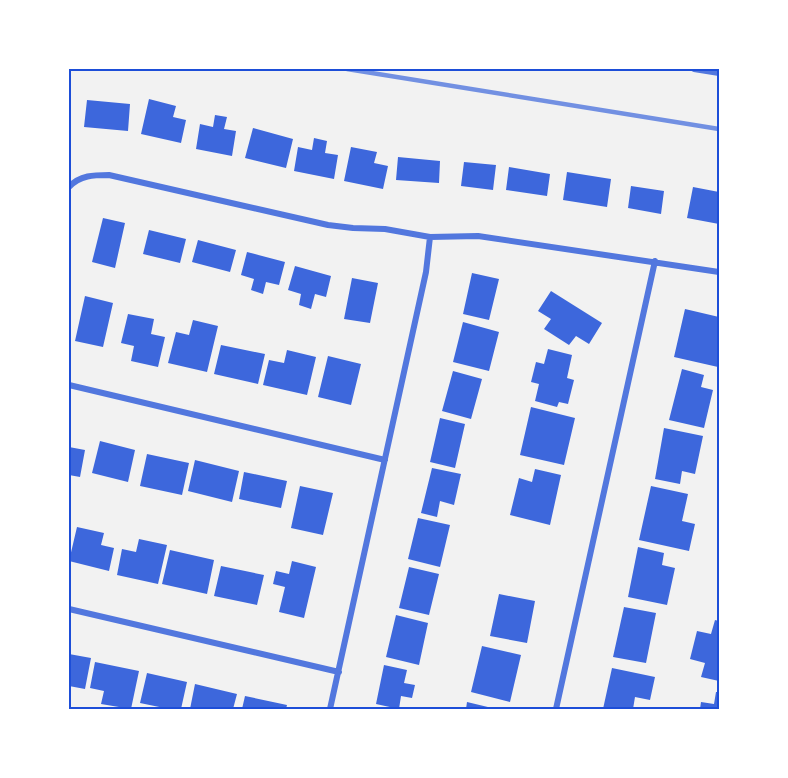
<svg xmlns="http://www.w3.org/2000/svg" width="788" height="778" font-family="'Source Sans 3',sans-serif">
<rect width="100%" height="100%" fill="#f2f2f2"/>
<path fill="#3d67dc" d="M149,99L176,106L173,117L186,120L181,143L141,134Z
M87,100L130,104L128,131L84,127Z
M215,115L227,117L224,129L236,131L232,156L196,149L200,124L213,127Z
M253,128L293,139L286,168L245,158Z
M314,138L327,141L325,153L338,155L334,179L294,171L298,147L312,150Z
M351,147L377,152L374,163L388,166L383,189L344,181Z
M398,157L440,161L439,183L396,180Z
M464,162L496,165L493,190L461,186Z
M509,167L550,174L547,196L506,190Z
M567,172L611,179L607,207L563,200Z
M631,186L664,191L661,214L628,208Z
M693,187L719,192V224L687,218Z
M103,218L125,223L115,268L92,262Z
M149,230L186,239L180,263L143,254Z
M198,240L236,250L230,272L192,262Z
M247,252L285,262L279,285L266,282L263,294L251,290L254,279L241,275Z
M295,266L331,276L326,297L315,294L311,309L299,305L301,294L288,290Z
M472,273L499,279L489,320L463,314Z
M352,278L378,283L370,323L344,319Z
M551,291L602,323L589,344L576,336L569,345L544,329L551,319L538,311Z
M85,296L113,303L103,347L75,341Z
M685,309L719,317L718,367L674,357Z
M128,314L154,319L151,334L165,337L158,367L131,361L134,346L121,343Z
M193,320L218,326L207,372L168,363L176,332L189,335Z
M463,322L499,332L489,371L453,362Z
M221,345L265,354L258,384L214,374Z
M548,349L572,355L567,378L574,380L568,404L559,402L557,407L535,401L539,384L531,382L536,362L544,364Z
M287,350L316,357L307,395L263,385L269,360L284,363Z
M328,356L361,364L351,405L318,397Z
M682,369L704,375L701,387L713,390L704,428L669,420Z
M453,371L482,379L471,419L442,411Z
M531,407L575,418L564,465L520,455Z
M440,418L465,424L455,468L430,462Z
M664,428L703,436L695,474L682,471L680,484L655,479Z
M100,441L135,450L128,482L92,473Z
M69,447L85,450L80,477L69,475Z
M147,454L189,463L182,495L140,486Z
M195,460L239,471L232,502L188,491Z
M432,468L461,474L454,505L440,501L437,517L421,513Z
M535,469L561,475L550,525L510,515L519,478L532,482Z
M244,472L287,481L281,508L239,499Z
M300,486L333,493L323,535L291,528Z
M651,486L688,494L682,521L695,524L689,551L639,540Z
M418,518L450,525L440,567L408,559Z
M77,527L104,533L101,545L114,548L109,571L69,561Z
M139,539L167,545L158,584L117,575L122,549L136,552Z
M638,547L664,553L662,565L675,568L667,605L628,597Z
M170,550L214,560L207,594L162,584Z
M292,561L316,567L304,618L279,612L285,587L273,584L276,571L289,574Z
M221,566L264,575L257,605L214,596Z
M409,567L439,574L429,615L399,608Z
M499,594L535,601L527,643L490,636Z
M624,607L656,613L646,663L613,657Z
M396,615L428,623L419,665L386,657Z
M715,620L719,621V681L701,677L705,663L690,659L697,631L711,634Z
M482,646L521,655L510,702L471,692Z
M69,654L91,658L85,689L69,686Z
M95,662L139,671L131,709L101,704L104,691L90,688Z
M384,665L407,670L404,683L415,685L412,698L401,696L399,709L376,704Z
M612,668L655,677L650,700L635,697L633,709H603Z
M147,673L187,682L181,709H169L140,703Z
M195,684L237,694L233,709H190Z
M716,692H719V709H700L701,702L714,704Z
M245,696L287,705L286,709H242Z
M467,702L492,708V709H466Z"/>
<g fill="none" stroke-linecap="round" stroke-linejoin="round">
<path stroke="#5277de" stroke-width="6" d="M694,69L719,73
M69,187C80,175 94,175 109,175L328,225L353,228L385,229L430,237L478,236L719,272
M69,385L385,460
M69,609L339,672
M330,709L426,272L430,237
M556,709L655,261"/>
<path stroke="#7290e2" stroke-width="4.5" d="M347,69L719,129"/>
</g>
<rect width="788" height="778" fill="none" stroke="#ffffff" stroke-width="141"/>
<rect x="70" y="70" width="648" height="638" fill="none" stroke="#1d4ed8" stroke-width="2"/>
</svg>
